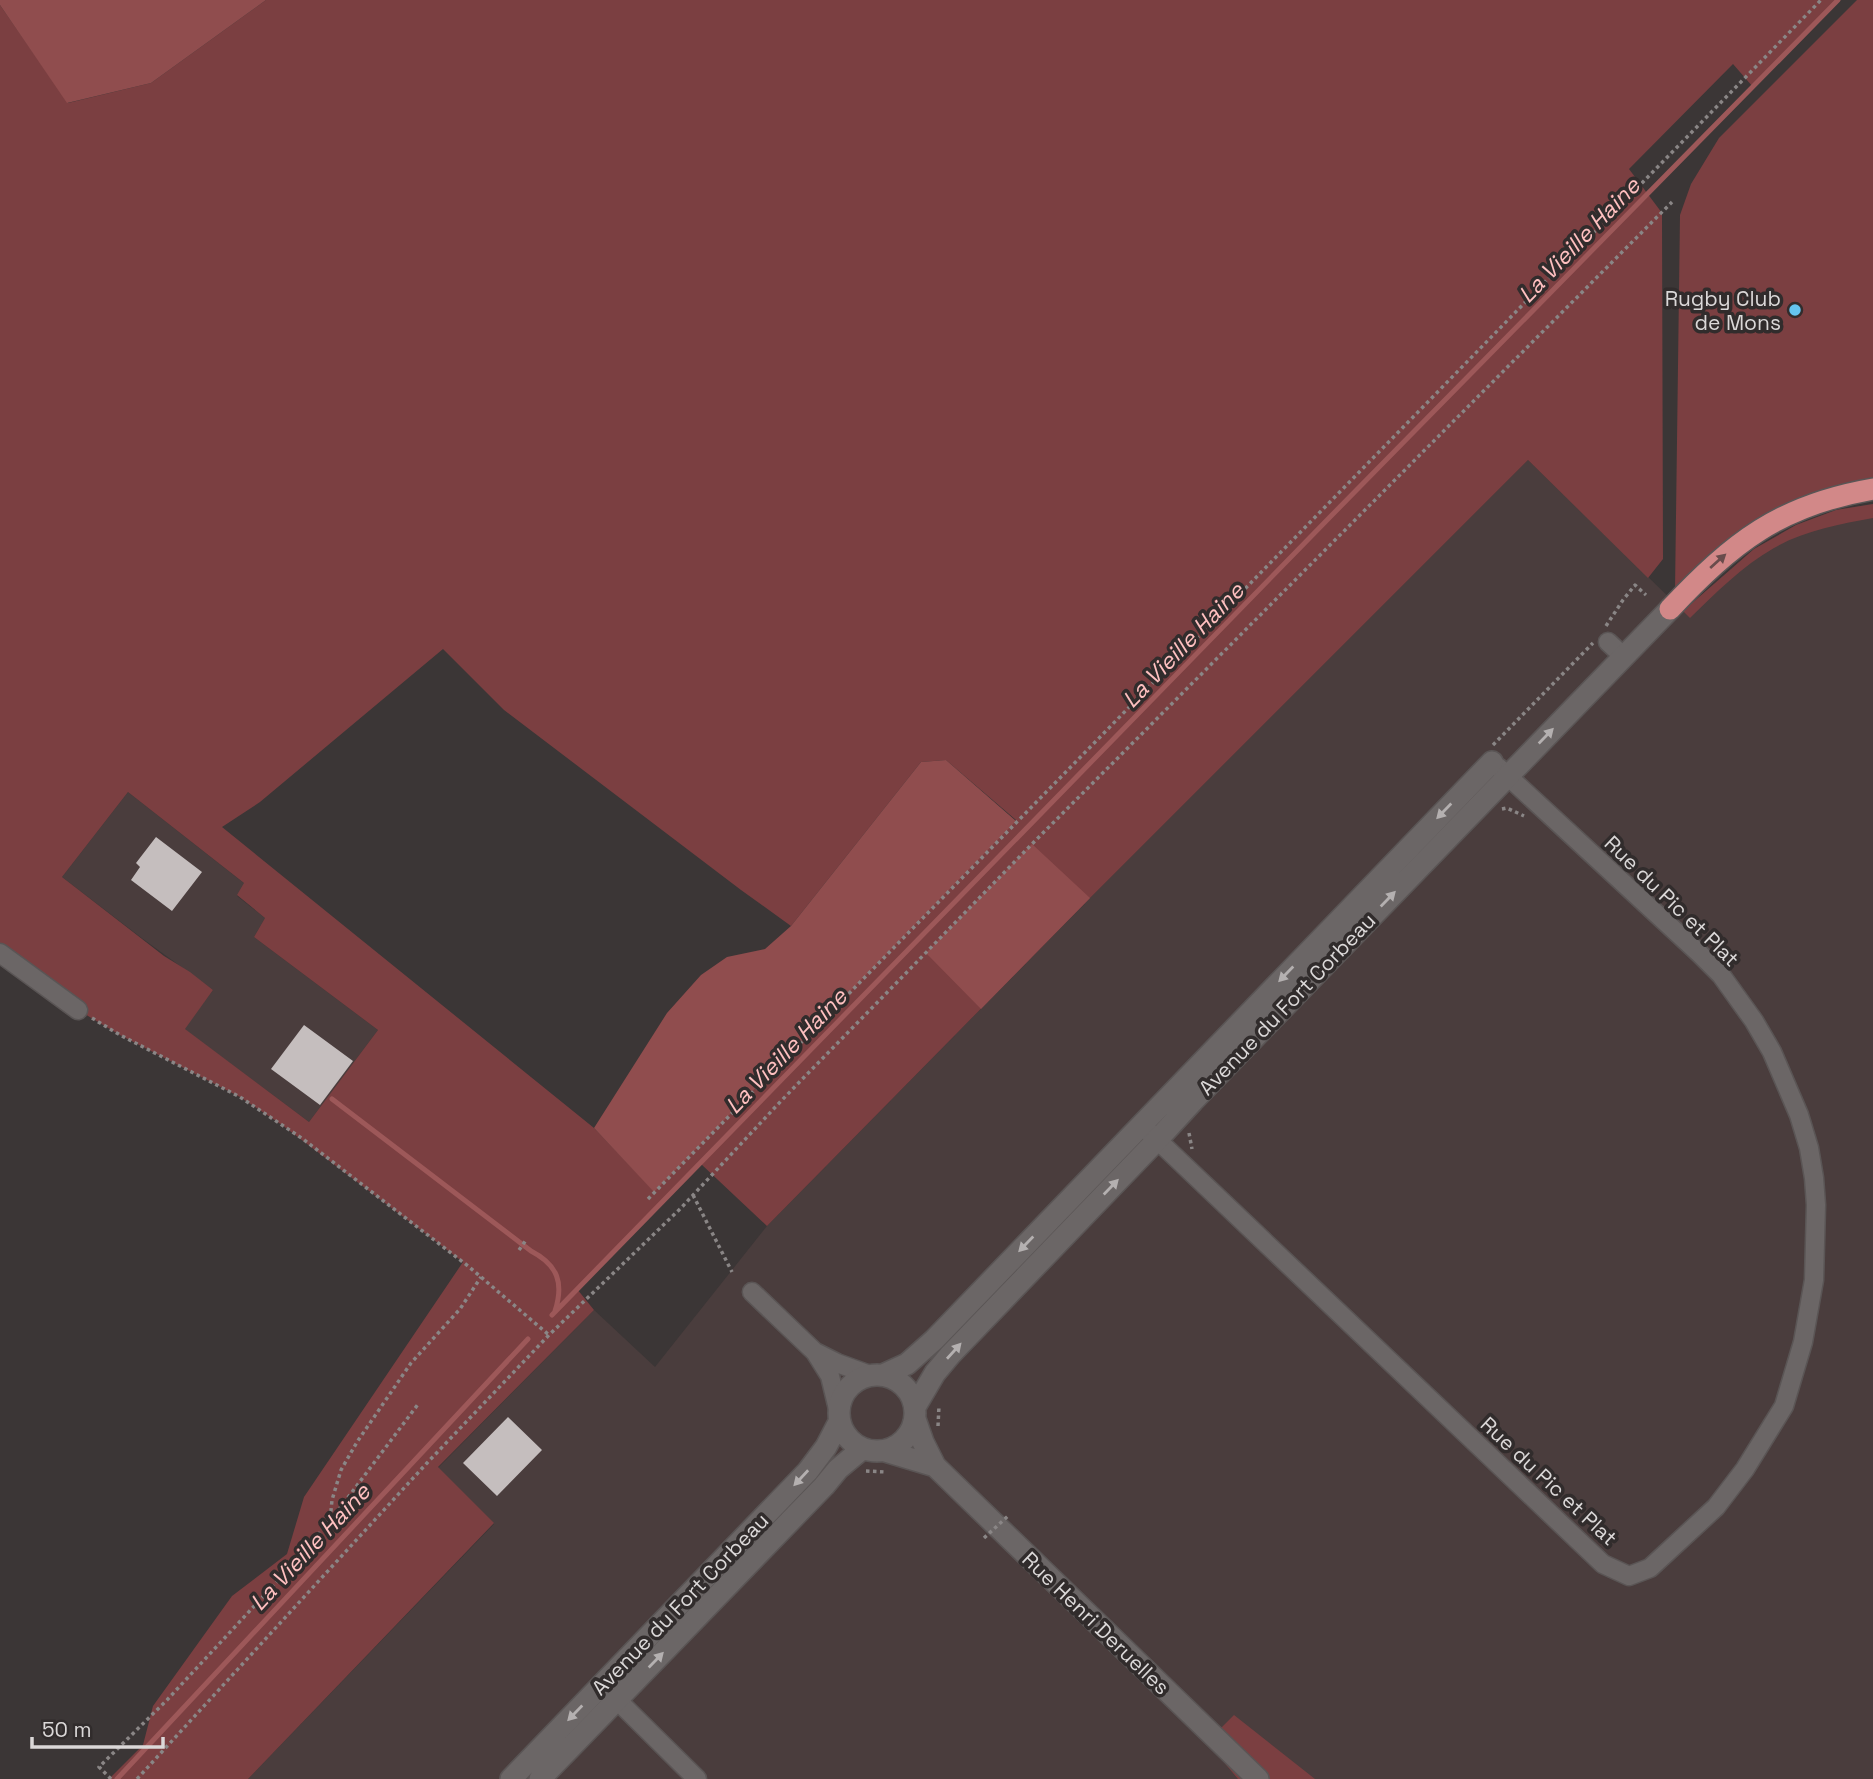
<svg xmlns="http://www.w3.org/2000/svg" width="1873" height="1779" font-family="'Space Grotesk',sans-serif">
<rect width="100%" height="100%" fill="#3b3636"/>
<path fill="#4a3d3d" d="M1528,460L1683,611L1754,549L1796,525L1836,510L1873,504V1779H248L494,1524L438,1468L594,1310L655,1367L767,1226L1090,898Z
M128,792L245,884L237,896L265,918L254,937L378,1030L309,1122L184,1029L213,990L139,936L62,877Z"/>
<path fill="#7b3f41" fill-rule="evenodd" d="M266,0H1838L1753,87L1733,64L1629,169L1662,213L1663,559L1648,578L1528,460L1090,898L767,1226L701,1164L577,1289L594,1310L438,1467L494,1523L248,1779H109L143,1745L153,1706L232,1596L287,1554L304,1497L463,1262L282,1125L240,1097L120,1035L78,1010L0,953V5L68,103L151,83ZM443,649L504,710L741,890L791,926L921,762L946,760L1016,820L654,1191L594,1128L222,827L260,802ZM128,792L244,883L237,895L265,918L254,937L378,1030L309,1122L185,1029L213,990L190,972L164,956L62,877Z
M1857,0H1873V479L1865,480C1814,493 1763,509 1722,545C1706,560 1691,576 1675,591L1680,215L1691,184L1719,138Z
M1873,504V518C1840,524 1803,531 1774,548C1742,566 1716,593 1690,618L1683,611L1754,549L1796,525L1836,510Z
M1234,1715L1315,1779H1238L1207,1742Z"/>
<path fill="#904d4e" d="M0,0H266L151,83L67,103L0,5Z
M946,760L1016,821L654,1192L594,1128L667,1013L701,975L727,957L765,949L791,926L921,762Z
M1032,844L1090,898L981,1009L926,953Z"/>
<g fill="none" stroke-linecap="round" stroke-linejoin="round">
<path stroke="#9d5859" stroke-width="5" d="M332,1099L531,1251C558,1265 564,1283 555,1311
M552,1315L1330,517L1838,0
M117,1779L528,1339"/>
</g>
<path fill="#c5bebe" d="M156,837L202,872L172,911L131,880L140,867L136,863Z
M304,1025L353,1061L320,1105L271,1069Z
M508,1417L542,1450L497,1496L463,1463Z"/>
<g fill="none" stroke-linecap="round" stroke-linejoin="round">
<g stroke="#5a5555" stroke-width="21">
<path id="street" d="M1608,642L1623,656
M0,953L78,1010
M1149,1132L1603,1564L1629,1576L1650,1568L1716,1507L1745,1469L1784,1406L1803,1342L1814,1280L1816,1205L1814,1178L1809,1148L1799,1115L1772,1052L1754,1021L1721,975L1700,954L1498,767
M752,1292L815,1352L830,1376L838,1409
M815,1352L837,1363L870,1375
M608,1691L697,1779"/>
</g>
<g stroke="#5a5555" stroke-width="24">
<path id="secondary" d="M839 1413a38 38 0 1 1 76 0a38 38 0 1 1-76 0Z
M883,1375L907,1364L934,1340L1492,762
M915,1407L935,1373L950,1355L1158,1139L1193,1101L1670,609
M915,1419L923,1442L935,1466L1258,1779
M885,1451L935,1466
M511,1779L808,1471L826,1447L839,1422
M540,1779L824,1486L838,1469L862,1449"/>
</g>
<g stroke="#5a5555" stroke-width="24">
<path id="highway" d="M1670,609C1733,542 1780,505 1873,489"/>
</g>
<path stroke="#8a8686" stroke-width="3.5" stroke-dasharray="3.5 3.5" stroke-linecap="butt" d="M1606,626L1623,600L1635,585L1646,595
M1493,745L1593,643
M1502,809L1507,808L1524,816
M92,1018L120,1035L240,1097L303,1139L468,1266L549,1335
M1189,1133L1192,1149
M693,1195L732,1272
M648,1199L1821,0
M519,1250L526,1240
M938,1426L939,1406
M866,1471L886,1472
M331,1520L419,1403
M111,1779L99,1767L167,1700L297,1560L330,1521L332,1500L341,1470L357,1442L411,1363L460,1309L481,1277
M137,1779L427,1463L549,1335L681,1208L781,1101L1032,844L1672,202"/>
<use href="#street" stroke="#6b6666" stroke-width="18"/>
<use href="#secondary" stroke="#6b6666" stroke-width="21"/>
<use href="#highway" stroke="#d28888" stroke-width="21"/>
<path stroke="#8a8686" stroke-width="3.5" stroke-dasharray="3.5 3.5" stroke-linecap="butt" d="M984,1538L1008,1516"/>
</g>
<defs><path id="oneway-solid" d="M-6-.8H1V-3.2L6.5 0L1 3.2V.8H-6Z" transform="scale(1.75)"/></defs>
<use fill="#694c4c" href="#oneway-solid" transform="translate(1718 561) rotate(-42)"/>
<g fill="#b4b0b0">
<use href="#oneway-solid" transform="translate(1546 736) rotate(-46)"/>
<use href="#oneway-solid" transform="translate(1444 811) rotate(134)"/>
<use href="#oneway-solid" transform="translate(1388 899) rotate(-46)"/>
<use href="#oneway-solid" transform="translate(1286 974) rotate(134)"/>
<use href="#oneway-solid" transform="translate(1111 1187) rotate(-46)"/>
<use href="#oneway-solid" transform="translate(1026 1244) rotate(134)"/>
<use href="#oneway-solid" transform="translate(954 1351) rotate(-48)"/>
<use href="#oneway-solid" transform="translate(801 1478) rotate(133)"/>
<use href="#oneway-solid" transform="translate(656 1660) rotate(-46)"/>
<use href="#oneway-solid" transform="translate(575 1713) rotate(134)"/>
</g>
<circle fill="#65c4ef" stroke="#312c2c" stroke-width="2.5" cx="1795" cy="310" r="7"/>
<g text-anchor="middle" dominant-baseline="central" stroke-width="7" stroke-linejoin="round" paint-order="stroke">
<g font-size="21" fill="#dbd8d8" stroke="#312c2c" text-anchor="end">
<text x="1781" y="298">Rugby Club<tspan x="1781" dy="24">de Mons</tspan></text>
</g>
<g font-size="21" fill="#dbd8d8" stroke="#312c2c">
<text transform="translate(1672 901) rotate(44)">Rue du Pic et Plat</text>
<text transform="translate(1287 1004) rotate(-46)">Avenue du Fort Corbeau</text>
<text transform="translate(1549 1481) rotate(43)">Rue du Pic et Plat</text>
<text transform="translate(680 1604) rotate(-46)">Avenue du Fort Corbeau</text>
<text transform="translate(1096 1623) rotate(44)">Rue Henri Deruelles</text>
</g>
<g font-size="23" font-style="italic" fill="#ffc0c0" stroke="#312c2c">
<text transform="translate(1579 240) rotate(-46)">La Vieille Haine</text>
<text transform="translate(1183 645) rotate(-46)">La Vieille Haine</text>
<text transform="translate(786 1051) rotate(-46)">La Vieille Haine</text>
<text transform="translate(310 1547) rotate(-47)">La Vieille Haine</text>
</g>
</g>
<path d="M32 1737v10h131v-10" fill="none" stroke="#dbd8d8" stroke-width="3.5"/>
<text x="42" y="1737" font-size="21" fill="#dbd8d8" stroke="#312c2c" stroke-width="5" paint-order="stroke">50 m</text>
</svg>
